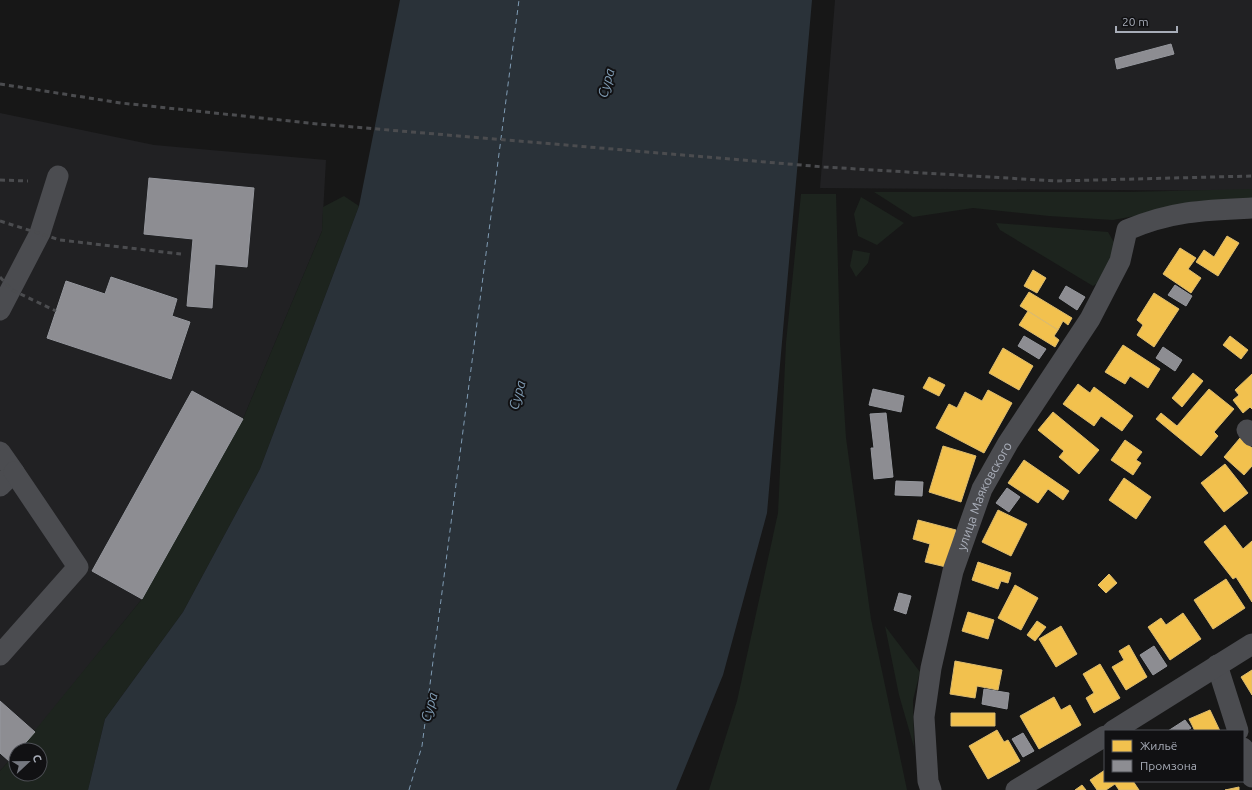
<svg xmlns="http://www.w3.org/2000/svg" width="1252" height="790" font-family="Ubuntu,sans-serif">
<rect width="100%" height="100%" fill="#171717"/>
<path fill="#212123" d="M835,0H1252V191L820,188Z
M0,113L154,145L326,160L322,231L243,419L142,599L35,732L19,750H16V753L0,771Z"/>
<path fill="#1d241e" d="M1252,189V202L1184,207L1113,220L1049,216L973,208L913,217L874,192H1128Z
M801,194H836L840,343L846,438L871,619L907,790H709L737,701L778,513L786,343Z
M344,196L359,206L260,469L183,612L105,719L88,790H0V771L16,753V774H40V750H19L142,599L243,419L322,231L323,207Z
M861,197L904,223L877,245L858,236L854,214Z
M996,223L1108,232L1115,244L1104,279L1093,286L1000,230Z
M853,250L870,253L868,263L856,277L850,266Z
M885,626L920,672L913,700L914,747L899,695Z"/>
<path fill="#2a3239" d="M400,0H812L767,513L723,675L676,790H88L105,719L183,612L260,469L359,206Z"/>
<path fill="#f2c14e" stroke="#dcbb6e" d="M1227,236L1239,243L1218,276L1196,262L1204,250L1214,257Z
M1180,248L1196,258L1188,269L1201,278L1191,293L1163,274Z
M1033,270L1046,278L1037,293L1024,286Z
M1029,292L1072,318L1068,325L1063,321L1058,330L1020,306Z
M1154,293L1179,309L1154,347L1137,335L1143,325L1137,320Z
M1028,311L1058,330L1054,336L1059,340L1055,347L1019,325Z
M1230,336L1248,350L1241,359L1223,345Z
M1123,345L1160,369L1148,388L1130,376L1125,384L1105,372Z
M1003,348L1033,366L1019,390L989,373Z
M1193,373L1203,381L1182,407L1172,398Z
M1252,374V409L1250,407L1243,413L1233,400L1239,395L1235,390Z
M929,377L945,385L939,396L923,388Z
M1078,384L1090,393L1094,387L1133,416L1122,431L1101,416L1094,426L1063,404Z
M1209,389L1234,409L1214,432L1218,436L1201,456L1156,419L1161,413L1177,426Z
M988,390L1012,403L984,453L936,428L949,404L957,408L965,392L982,401Z
M1053,412L1099,450L1079,474L1059,457L1064,451L1038,430Z
M1240,438L1252,448V466L1244,475L1224,457Z
M1125,440L1142,452L1136,460L1141,463L1133,475L1111,460Z
M943,446L976,456L961,502L929,492Z
M1024,460L1069,491L1063,500L1048,489L1038,503L1008,483Z
M1225,464L1248,493L1224,512L1201,483Z
M1124,478L1151,497L1136,519L1109,500Z
M998,510L1027,524L1011,556L982,542Z
M918,520L956,530L946,567L925,562L930,544L913,539Z
M1225,525L1243,549L1252,541V602L1236,577L1233,579L1204,542Z
M978,562L1011,573L1008,583L1001,581L998,589L972,580Z
M1109,574L1117,583L1106,593L1098,585Z
M1226,579L1245,608L1213,629L1194,600Z
M1015,585L1038,598L1021,630L998,618Z
M968,612L994,620L988,639L962,631Z
M1183,613L1201,639L1170,660L1148,627L1161,618L1166,625Z
M1037,621L1046,627L1035,641L1027,635Z
M1061,626L1077,654L1056,667L1039,639Z
M1129,645L1147,677L1126,690L1112,667L1124,660L1119,651Z
M955,661L1002,670L998,690L977,686L975,698L950,694Z
M1100,664L1120,698L1094,713L1086,698L1094,693L1083,674Z
M1252,670V695L1241,677Z
M1054,697L1061,710L1070,705L1081,725L1039,749L1020,716Z
M1210,710L1220,731H1195L1189,719Z
M951,713H995V726H951Z
M997,730L1004,742L1008,740L1020,761L988,779L969,746Z
M1105,770V781H1133L1139,790H1119L1115,784L1106,790H1097L1090,780Z
M1082,785L1086,790H1075Z
M1239,787V790H1225Z"/>
<path fill="#8d8d92" stroke="#95979d" d="M1171,44L1174,54L1117,69L1115,59Z
M149,178L254,188L247,267L215,264L212,308L187,306L193,239L144,234Z
M111,277L177,299L172,316L190,322L171,379L47,338L66,281L105,294Z
M1175,285L1192,296L1186,306L1168,295Z
M1066,286L1085,297L1077,310L1059,298Z
M1024,336L1046,349L1039,359L1018,346Z
M1163,347L1182,360L1175,371L1156,358Z
M873,389L904,396L901,412L869,405Z
M192,391L243,419L142,599L92,571Z
M886,413L893,477L874,479L871,448H874L870,414Z
M896,481L923,482L922,496L895,495Z
M1007,488L1020,497L1009,512L996,503Z
M899,593L911,596L906,614L894,610Z
M1154,646L1167,666L1153,675L1140,655Z
M984,689L1009,693L1007,709L982,704Z
M0,701L35,732L19,750H16V753L9,761L0,753Z
M1185,720L1191,728L1186,731H1168Z
M1023,733L1034,751L1023,757L1012,739Z"/>
<g fill="none" stroke-linecap="round" stroke-linejoin="round">
<path stroke="#7f9bb3" stroke-width="1" stroke-dasharray="5 4" stroke-linecap="butt" d="M409,790L422,746L519,0"/>
<g stroke="#4b4c50" stroke-width="21">
<path d="M0,310L40,233L58,176"/>
<path d="M1247,430L1252,436"/>
<path d="M0,452L14,472L0,486"/>
<path d="M0,655L78,567L14,472"/>
<path d="M1217,665L1238,731"/>
<path d="M1113,731L1252,644"/>
<path d="M1243,748L1252,777"/>
<path id="s1" d="M931,790L928,781L924,717L931,668L953,571L982,489L1008,443L1090,319L1120,261L1127,230C1171,211 1205,210 1252,208"/>
<path d="M1016,790L1105,736"/>
</g>
<path stroke="#4b4c4f" stroke-width="3" stroke-dasharray="5 4" stroke-linecap="butt" d="M0,84L121,103L318,124L824,167L1056,181L1252,176
M0,180L28,181
M0,221L60,240L181,254
M0,277L12,290L56,311"/>
</g>
<g text-anchor="middle" dominant-baseline="central" stroke-width="4" stroke-linejoin="round" paint-order="stroke">
<g font-size="13" fill="#a8adb8" stroke="#111113">
<text stroke="none"><textPath href="#s1" startOffset="304">улица Маяковского</textPath></text>
</g>
<g font-size="14" font-style="italic" fill="#7f9bb3" stroke="#111113">
<text transform="translate(606 83) rotate(-74)">Сура</text>
<text transform="translate(517 395) rotate(-74)">Сура</text>
<text transform="translate(429 707) rotate(-74)">Сура</text>
</g>
</g>
<rect x="1104" y="730" width="140" height="52" fill="#111113" stroke="#4d4f55"/>
<rect x="1112" y="740" width="20" height="12" fill="#f2c14e" stroke="#4d4f55"/>
<text x="1140" y="750" font-size="12" fill="#a8adb8">Жильё</text>
<rect x="1112" y="760" width="20" height="12" fill="#8d8d92" stroke="#4d4f55"/>
<text x="1140" y="770" font-size="12" fill="#a8adb8">Промзона</text>
<g transform="translate(28 762) rotate(68)"><circle r="19" fill="#111113" stroke="#4d4f55"/>
<path d="M0-3L7 15L0 10L-7 15Z" fill="#757880"/>
<text y="-6" font-size="11" font-weight="bold" text-anchor="middle" fill="#a8adb8">С</text>
</g>
<path d="M1116 26v6h61v-6" fill="none" stroke="#a8adb8" stroke-width="2"/>
<text x="1122" y="26" font-size="12" fill="#a8adb8" stroke="#111113" stroke-width="3" paint-order="stroke">20 m</text>
</svg>
